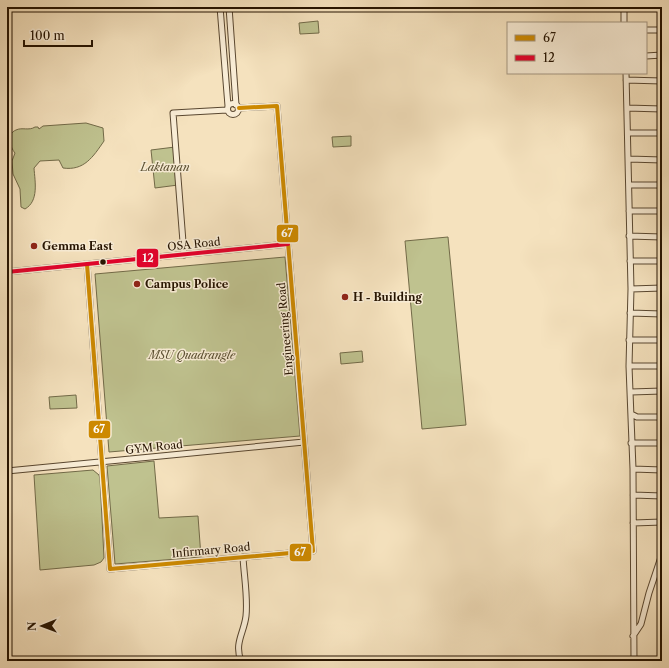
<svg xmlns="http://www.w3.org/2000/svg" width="669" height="668" font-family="'Libre Caslon Text',serif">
<rect width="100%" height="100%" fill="#f5e2be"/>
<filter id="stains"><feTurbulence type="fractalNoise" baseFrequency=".005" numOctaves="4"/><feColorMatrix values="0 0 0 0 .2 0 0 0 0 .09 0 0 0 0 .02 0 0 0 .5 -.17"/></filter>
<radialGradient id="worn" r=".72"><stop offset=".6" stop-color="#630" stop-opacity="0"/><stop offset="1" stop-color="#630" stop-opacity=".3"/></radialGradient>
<path fill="#bfc28f" stroke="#726a48" d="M318,21L319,33L300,34L299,23Z
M86,123L103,128L104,141C93,157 84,171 63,168L59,160L40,161L34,168C35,182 39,201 25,209L21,207L20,189L13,174L12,161L15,153C10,147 6,134 16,130C22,127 29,131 35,127H38L39,129L43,126Z
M351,136V146L333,147L332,137Z
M175,147L178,185L155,188L151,150Z
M448,237L466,425L422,429L405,241Z
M285,257L300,436L109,452L95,274Z
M362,351L363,362L341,364L340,353Z
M76,395L77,408L50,409L49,397Z
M154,461L159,518L198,516L201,557L115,564L107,466Z
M93,470L99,475L100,479L104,558L101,562L94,565L40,570L34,475Z"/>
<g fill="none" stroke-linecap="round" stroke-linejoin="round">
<g stroke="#594730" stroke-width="7">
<path id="minor" d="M220,7L228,106
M229,7L236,105
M624,7V23
M646,30H662
M646,56L662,55
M626,73L631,289L629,366L633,469L634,661
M626,80L662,81
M227.5 109a5.5 5.5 0 1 1 11 0a5.5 5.5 0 1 1-11 0Z
M627,108L662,109
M628,133H662
M629,159L662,160
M629,185H662
M629,211H662
M629,236L662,237
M184,255L173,113L227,110
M630,261H662
M87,264L110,569L313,551L277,106L239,108
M7,272L288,244
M631,289L662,288
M630,313L662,314
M629,340H662
M629,366H662
M631,392L662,391
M631,414L637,417H662
M631,443H662
M633,469L662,470
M7,471L304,442
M633,495L662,496
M633,523L662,522
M633,636L641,624L649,593L662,554
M241,661C234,643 244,633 246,616C248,597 244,576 243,557"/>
</g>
<use href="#minor" stroke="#f8ecd5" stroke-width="5"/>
<g stroke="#f8ecd5" stroke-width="7">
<path id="bus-1" d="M87,264L110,569L313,551L277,106L239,108"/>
</g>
<g stroke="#f8ecd5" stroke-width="7">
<path id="bus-2" d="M7,272L288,244"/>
</g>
<use href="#bus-1" stroke="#cd8900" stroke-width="4"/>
<use href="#bus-2" stroke="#e4002b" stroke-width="4"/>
</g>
<g fill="#8f2418" stroke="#f8ecd5" stroke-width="1.5">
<circle cx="34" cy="246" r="4"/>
<circle cx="137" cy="284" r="4"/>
<circle cx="345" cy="297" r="4"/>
</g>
<circle fill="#251300" stroke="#f8ecd5" stroke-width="1.5" cx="103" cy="262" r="3.5"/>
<g text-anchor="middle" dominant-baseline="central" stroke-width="3" stroke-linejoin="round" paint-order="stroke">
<g font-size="11" font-style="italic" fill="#5b5032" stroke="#f8ecd5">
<text x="165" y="167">Laktanan</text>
<text x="192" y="355">MSU Quadrangle</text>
</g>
<g font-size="11" fill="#251300" stroke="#f8ecd5">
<text transform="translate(194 244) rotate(-6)">OSA Road</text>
<text transform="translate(285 329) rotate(-95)">Engineering Road</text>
<text transform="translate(154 447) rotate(-6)">GYM Road</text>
<text transform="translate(211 550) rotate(-5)">Infirmary Road</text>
</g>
<g font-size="11" font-weight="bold" fill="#251300" stroke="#f8ecd5" text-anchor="start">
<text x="42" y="246">Gemma East</text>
<text x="145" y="284">Campus Police</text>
<text x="353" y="297">H - Building</text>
</g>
</g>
<g stroke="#f8ecd5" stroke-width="1.5">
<rect x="276" y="224" width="23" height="19" rx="4" fill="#cd8900"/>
<rect x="136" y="248" width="23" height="20" rx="4" fill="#e4002b"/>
<rect x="88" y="420" width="23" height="19" rx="4" fill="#cd8900"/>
<rect x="289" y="543" width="23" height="19" rx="4" fill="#cd8900"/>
</g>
<g font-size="11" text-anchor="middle" font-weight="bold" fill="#fff">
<text x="287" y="237">67</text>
<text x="148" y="262">12</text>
<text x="99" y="433">67</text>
<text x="300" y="556">67</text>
</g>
<rect width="669" height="668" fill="none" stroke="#f5e2be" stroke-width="24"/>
<rect x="8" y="8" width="653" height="652" fill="none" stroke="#251300" stroke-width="2"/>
<rect x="12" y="12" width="645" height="644" fill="none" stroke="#251300"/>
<rect x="507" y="22" width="140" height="52" fill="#f8ecd5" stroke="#a49580"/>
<rect x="515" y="35" width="20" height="6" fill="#cd8900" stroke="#a49580"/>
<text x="543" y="42" font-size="12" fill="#251300">67</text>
<rect x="515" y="55" width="20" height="6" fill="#e4002b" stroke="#a49580"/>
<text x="543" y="62" font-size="12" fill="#251300">12</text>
<g transform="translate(42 626) rotate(269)" stroke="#f8ecd5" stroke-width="3" paint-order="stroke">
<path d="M0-3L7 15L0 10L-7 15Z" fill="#251300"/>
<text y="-6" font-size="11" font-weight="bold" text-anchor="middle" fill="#251300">N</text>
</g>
<path d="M24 40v6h68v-6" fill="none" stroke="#251300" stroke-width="2"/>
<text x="30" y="40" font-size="12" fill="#251300" stroke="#f8ecd5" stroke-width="3" paint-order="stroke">100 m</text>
<rect width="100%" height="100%" filter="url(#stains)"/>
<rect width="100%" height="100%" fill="url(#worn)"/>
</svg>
